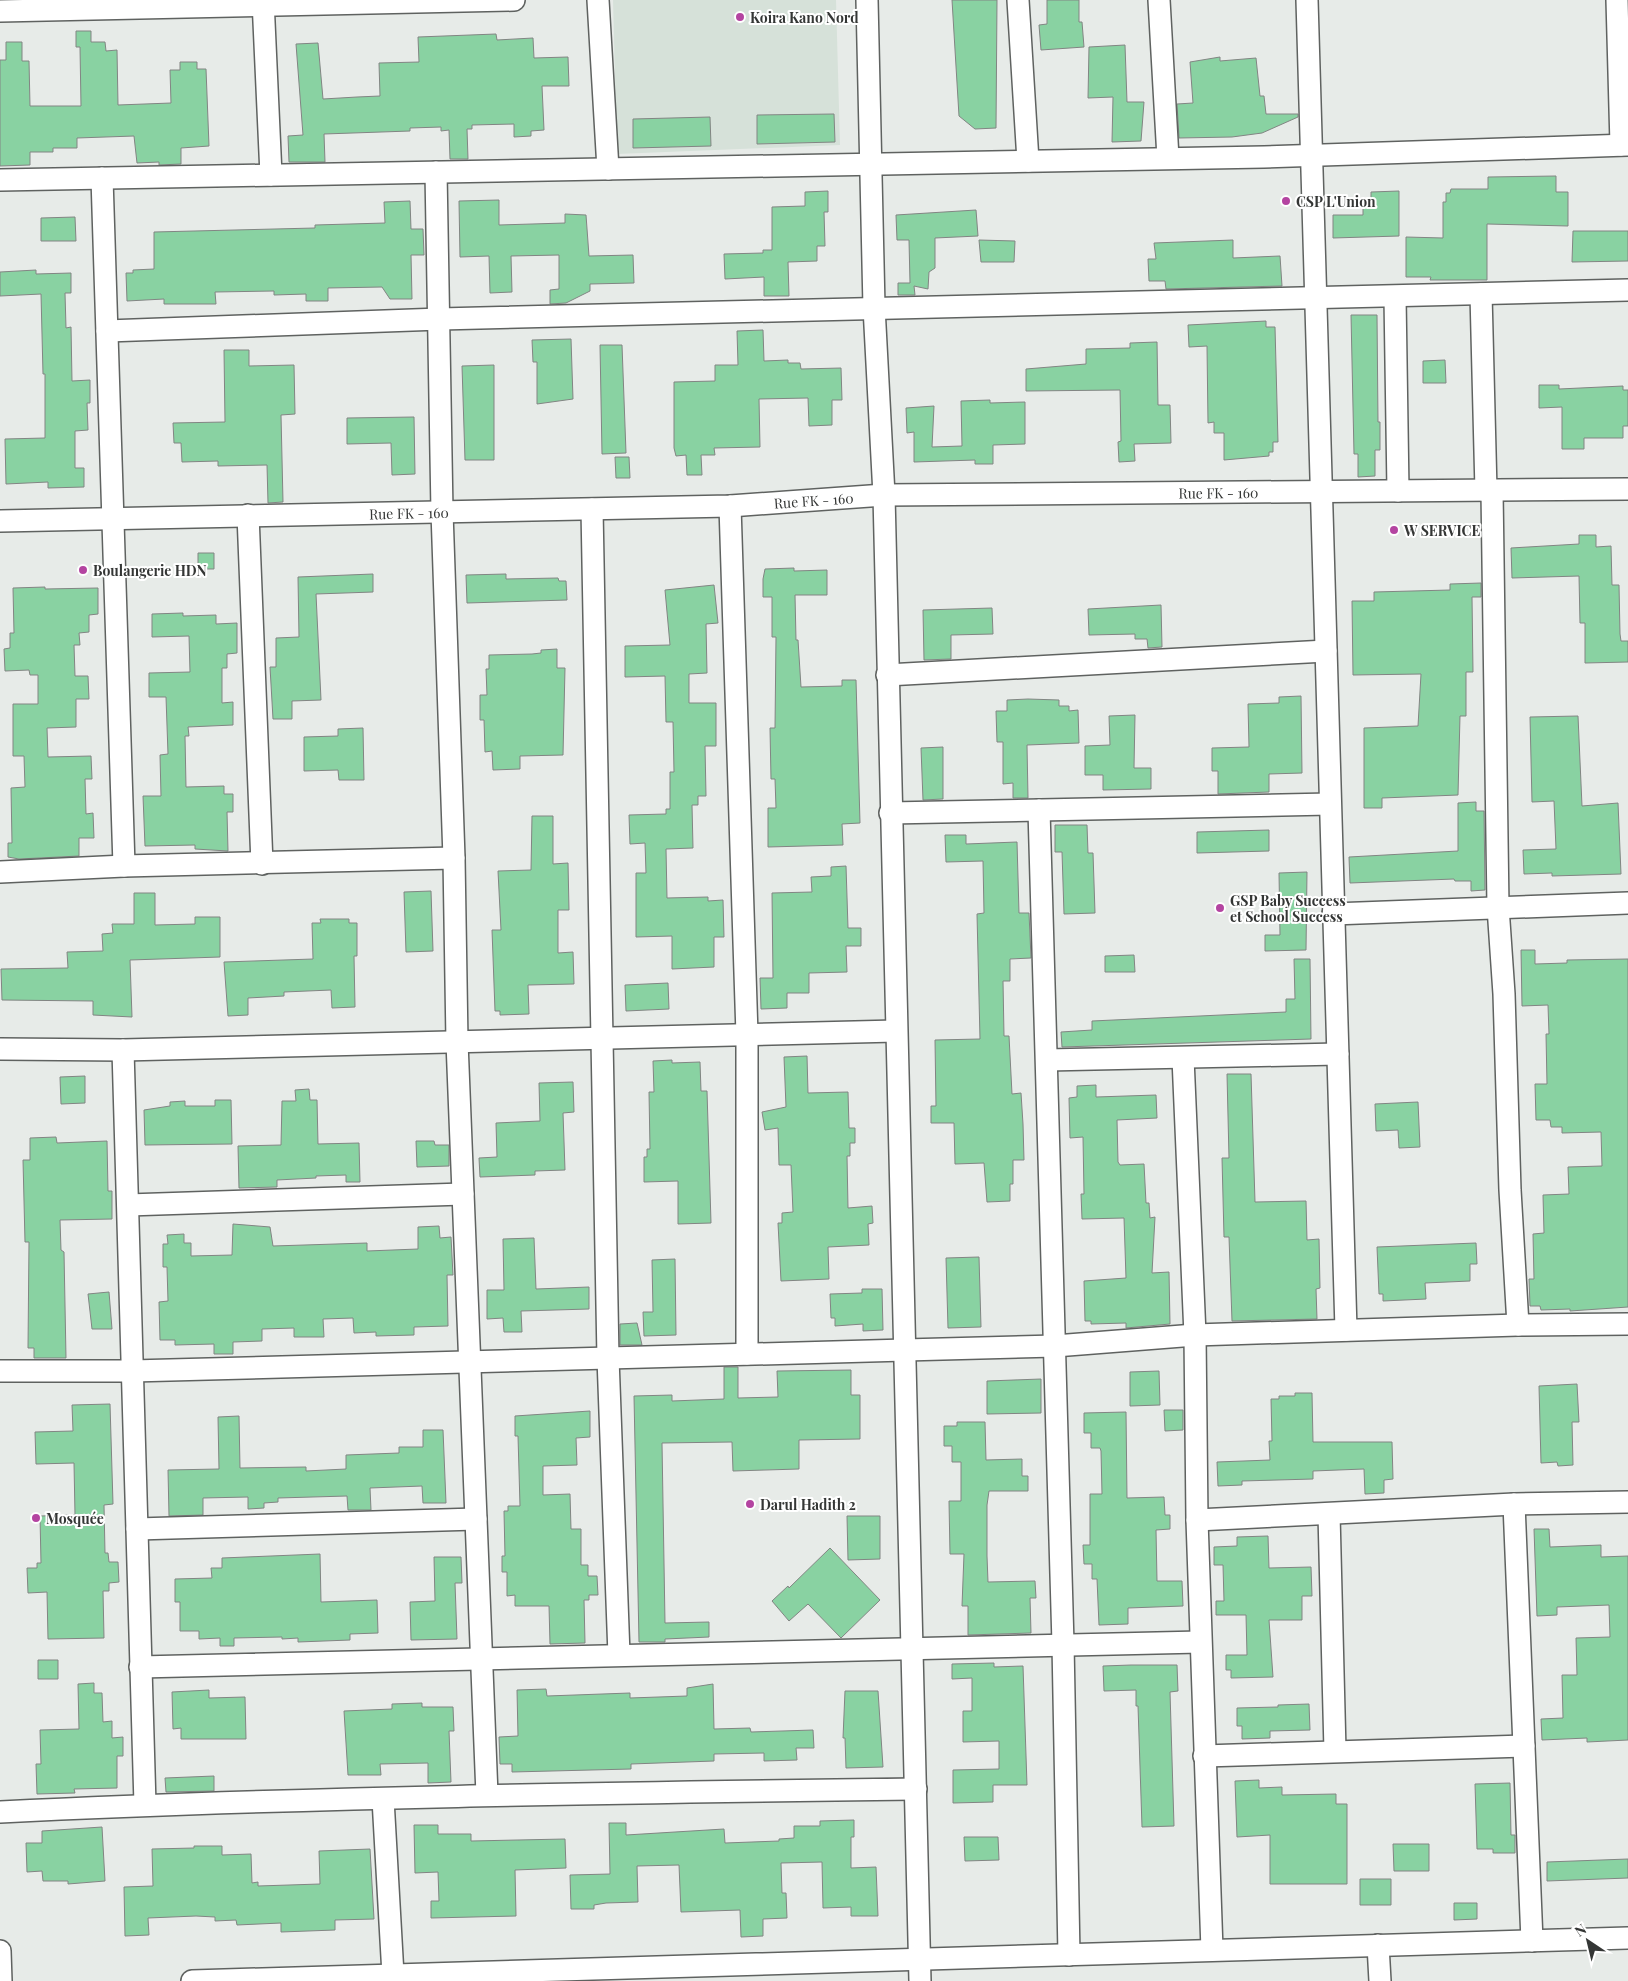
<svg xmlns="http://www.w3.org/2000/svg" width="1628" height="1981" font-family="'Playfair Display',serif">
<rect width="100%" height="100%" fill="#e7ebe8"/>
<path fill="#d6e1d9" d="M613,0H836L840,145L617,154Z"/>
<path fill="#89d2a2" stroke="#828583" d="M952,0H997L996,128L975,129L959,116Z
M1047,0H1079V22H1082L1084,47L1041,50L1039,25L1047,24Z
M76,31H91V42H105L106,51L117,50L118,105L171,103L170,70H180V62H197V69H206L209,146L181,148V164L159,165V162L137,163L134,136L77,138V148H53V152H30V165L0,166V60H6V42H22V61H29L30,106H81L80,47H76Z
M496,34L497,40L533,38L534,58L568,57L569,86H542L544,130L531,131V136L514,137V124L472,125V129H467L468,159H450L449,130L441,131V127L410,128V131L324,134L325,162H289L288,136L303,135L296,44L318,43L323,99L357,97L380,96L379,63L419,62L418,37Z
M1125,45L1127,102H1144L1141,141L1112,142L1113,97L1088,98L1089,47Z
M1220,57V61L1256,58L1260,96H1264L1266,114H1298V117L1262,133L1232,137L1179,138L1177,104L1193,103L1190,62Z
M834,114L835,142L757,144V115Z
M710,117L711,146L633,148V119Z
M1556,176V192H1568V226L1487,224V280H1430L1431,277H1406V237L1443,238V202H1446V193H1450L1451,189H1488V177Z
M828,191V212H824L825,246H817V261L788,262L789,296H764V277L725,279L724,254L763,253V250H772V207L805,206V192Z
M1399,191V236L1333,238V215H1363V201H1371V192Z
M499,200V225L565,223V214L586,215L589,256L633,255L634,283L590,284V291L566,303L550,304V290L559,289V255L511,256L512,292L490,293L489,256L460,257L459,201Z
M410,201L411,229H423L424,255H411L412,299H390L382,287L328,288V301H306V294L274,295V291L215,292L216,304H164V299L127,301L126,273H133V270L154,269V232L315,228V225L385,223L384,202Z
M976,210L978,236L935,238V268L929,272L928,289L914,286L915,295H898V283H910L909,240H897L896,215Z
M75,217L76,241H41V218Z
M1573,231H1628V261L1572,262Z
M979,240L1015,241L1014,262H981Z
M1233,240V258L1280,256L1282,286L1166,289L1165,281H1149L1148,259H1156L1154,243Z
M36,270V274L71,273V293H65L66,328L71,327L72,381L90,380V403H87L88,430L75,431V468H84V487L48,488V482L6,484L5,439L45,438V374H43L41,294L0,296V272Z
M1351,315H1377L1378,422H1380V450H1375V476L1358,477V454H1354Z
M1266,321V327H1275L1278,442H1273V452H1269V456L1224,460V433H1214V422L1208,423L1207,346L1189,347L1188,325Z
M763,330L764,361L788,360V363H800L801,369L841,368L842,400H832V425L809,426L808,398L759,399L760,447L714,448L715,455H701L702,475H687L686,455L676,456L674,448V382L715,381V365H738L737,331Z
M571,339L573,399L537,404V362H533L532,340Z
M1157,342L1158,405H1170L1171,443L1134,444L1135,461L1119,462L1118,442L1121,441L1120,390L1026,391V369L1086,364V349L1130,348V343Z
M600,345H622L626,453L602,454Z
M224,350H249V366L294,365L295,414L281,415L283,502L268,503L267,465L218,466V461L182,462L181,443H174L173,423L225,422Z
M1445,360L1446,383H1423V361Z
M494,365V460H465L462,366Z
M1539,385H1559V389L1623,386V390H1628V426H1623V438H1584V449H1562V407L1539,408Z
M990,400V403L1025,402V444L993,445V464H975V460L914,462V432L907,433L906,408L934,406L932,447L962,446L961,401Z
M414,417L415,474L392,475L391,443L347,444V418Z
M615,457H629L630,478H616Z
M1579,535H1596V547L1611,546L1612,585H1619L1620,634L1621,641H1628V662L1585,663V623H1580L1579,576L1512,578L1511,548L1579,544Z
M198,553H214V569H198Z
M794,568V571L827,570V595H795L796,640H798L801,687L842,686V680H856L860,823L842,824L843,845L768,847V808H776L775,779H771L770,728H775L776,637H772V597H763V579L765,569Z
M373,574V592L316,594L321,700L292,701V719H273L270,667H276V638L299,637L298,577Z
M506,574V579L558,578L559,581H566L567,600L467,603L466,575Z
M1481,583V597H1472L1473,672H1466V716H1460L1458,795L1382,798V808H1364V728L1418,726L1421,674L1353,675L1352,601H1374V592L1450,590V584Z
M714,585L718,623L706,624L707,673L689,674V703H716V746H705L706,796H698V805H692L693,848L666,849L667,898L708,897V901L723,900L724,937H714V967L672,969V936L636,937V873H646L645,843L630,844L629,815L666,814V809H670V772H674L673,722H666L665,676L625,677V646L670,645L665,590Z
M45,587V589L98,588V614L89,615V632L79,633L80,645H74L75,676H88L89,699H76V727L47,728L48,757L91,756L92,779H85L86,814L93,813L94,838H79V856L19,859L8,857V843H12L11,788L25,787L24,756H13V704H38V675H30L29,670L5,671L4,649L10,648V633H14L13,588Z
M1161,605L1162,647L1148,648L1147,639H1135V634L1089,635L1088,609Z
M992,608L993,634L951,635V659L924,660L923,610Z
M183,613V616L216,615V624L237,623V653L227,654V668H222V703L233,702V725L188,727L189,736H185L186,787L224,786V794H233V812H227L228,851L195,849V845L145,846L143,796H161L160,755L168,754L166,697H149V673L190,672L189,636L152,637V614Z
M557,649V668H565L563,755L520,756V769L493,770L492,751L485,752L484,720H480V695H487L486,669H489V655L532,654L541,653V650Z
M1301,696L1302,773L1269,774V792L1218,794V771H1212V748L1249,747L1248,704L1279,703V697Z
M1028,699L1059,700V706H1069V711L1078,710L1079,743L1027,745L1028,798H1013V783L1003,784V742H997L996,711H1007V700Z
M1135,715L1134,768H1151V789L1103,790V775H1085V746L1110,745L1109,716Z
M1578,716L1582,806L1618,803L1621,874L1552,876V873L1524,874L1523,850L1556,849L1554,801L1532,802L1530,717Z
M363,728L364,780H339L338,770L304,771V737L338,736V729Z
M943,747V799L923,800L921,748Z
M1476,802V811H1484L1485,890L1471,891V881H1455L1454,879L1350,883L1349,857L1458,851V803Z
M532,816H553V864L568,863L569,910H558V953L573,952L574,984L528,985L529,1014L500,1015V1011H495L492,930H501L498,871L531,870Z
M1055,825H1087L1088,853H1093L1095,913L1064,914L1062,852H1055Z
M1269,830V851L1197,853V832Z
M945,835H966V844L1017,842L1019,913H1029L1031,958L1010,959V981H1003L1004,1036H1009L1012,1094L1021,1093L1023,1124L1024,1160H1013V1184H1010V1201L987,1202L984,1163L955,1164L954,1123H931V1106H936L935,1040L980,1039L977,914L984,913L983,861L946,862Z
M846,866L848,928H861V946H846L847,972L809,973V993H787V1008L761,1009L760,978H773L772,893L812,892L811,877L831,876V867Z
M1307,872L1306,950L1265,951V935H1280L1279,873Z
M431,891L433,951L406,952L404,892Z
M134,893H155V925L195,924V917H220V957L130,960L132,1017L93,1015V1001L2,1000L1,969L68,968L67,952L103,951L102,934L113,933L112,924H134Z
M320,919H349V923H357V956H354L355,1007L332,1008L331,990L284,992V996L248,998V1015L228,1016L224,962L313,959L312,923H321Z
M1521,950H1535V964L1567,963V960L1628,959V1307L1570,1311V1309L1541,1310L1540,1306H1530L1529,1279H1534L1533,1234L1544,1233L1543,1195L1569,1194L1568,1167L1602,1166L1601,1132L1562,1133V1127H1551L1550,1120H1536L1535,1084H1547L1546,1034H1549L1548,1005L1522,1006Z
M1134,955L1135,972H1105V956Z
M1294,959H1310L1311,1039L1062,1047L1061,1032L1092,1030V1021L1286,1012V999H1295Z
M668,983L669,1009L626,1011L625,985Z
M807,1056L808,1093L848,1092L849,1128H855V1143H850V1156H847L848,1208L872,1206L873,1223L868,1224L869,1245L828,1247L829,1279L781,1281L778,1223H782V1213L793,1212L791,1165H779L778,1128L765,1130L762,1112L786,1107L784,1057Z
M672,1060V1063L700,1062L701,1091H707L711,1223L678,1224V1181L644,1182V1157H647V1149H650L649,1092H654L653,1061Z
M1227,1074H1251L1255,1202L1306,1201L1307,1240L1319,1239L1320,1288L1316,1289L1317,1319L1232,1321L1229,1237H1224L1222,1158H1229Z
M85,1076V1103L61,1104L60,1077Z
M573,1082L574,1112L563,1113L565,1170L535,1171V1175L480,1177L479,1158L497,1157L496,1123L540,1121L539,1083Z
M1096,1085V1097L1156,1095L1157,1118L1117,1120L1118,1162L1120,1165L1144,1164L1146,1203H1149L1150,1218L1155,1217L1152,1273L1169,1272L1170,1324L1126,1328V1323L1091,1324V1321H1085L1084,1281L1126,1278L1124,1218L1082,1219L1081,1194H1084L1083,1137L1070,1138L1069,1098L1077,1097V1086Z
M309,1089L310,1100H317L318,1144L359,1143L360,1182H346V1175L316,1176V1178L277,1180V1187L239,1188L238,1146L281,1145L282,1101H296L295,1090Z
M215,1100H231L232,1144L145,1145L144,1110L170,1106V1102L185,1101V1106H215Z
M1418,1102L1420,1147L1399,1148L1398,1130L1376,1131L1375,1104Z
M56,1137L57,1143L107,1141L108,1191H112V1219L60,1220L61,1250L64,1252L66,1358H34V1348H28L29,1242H25L23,1160H30V1138Z
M416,1141H434L435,1145H449V1166L417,1167Z
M233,1224L270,1227L273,1246L367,1243V1251L418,1249V1227L439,1226L440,1238L451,1237L453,1275H447L448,1326L414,1327V1335L376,1336V1332L354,1333L353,1318L323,1319L324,1337H294V1328L262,1329V1341L233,1342V1354H214V1344L175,1345V1340H160L159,1302L168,1301L167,1267H163V1244H168L167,1235L184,1234V1243H191V1256L232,1255Z
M534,1238L536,1289L589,1287V1309L521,1311L522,1332H504L503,1318L487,1319V1290H504L503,1239Z
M1476,1243L1477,1264H1470V1281L1425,1283L1426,1299L1383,1301V1294H1379L1377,1247Z
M979,1257L981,1327L948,1328L946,1258Z
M675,1259L676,1335L644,1336L643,1312H653L652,1260Z
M862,1289H882L883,1330L863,1331V1324L835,1326V1318H831L830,1294L862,1293Z
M109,1292L112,1329H92L88,1294Z
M637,1323L642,1345H620V1324Z
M724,1367H738V1398L778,1397L777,1371L851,1370V1395H860V1439L799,1440V1469L733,1471L732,1442L662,1443L665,1623L709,1622V1637L665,1639V1642H639L634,1396L672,1395V1401L724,1399Z
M1159,1371L1160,1405L1130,1406V1372Z
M1041,1379V1413L987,1414V1381Z
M1577,1384L1579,1422H1572L1573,1465L1558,1466L1557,1462L1541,1463L1539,1386Z
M1295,1393H1312L1313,1442H1392L1393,1479L1384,1480V1493L1365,1494L1364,1469L1313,1471V1479L1242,1481V1485L1218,1486L1217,1462L1270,1460L1269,1441H1272L1271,1399H1279V1396H1295Z
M110,1404L113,1504L104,1505L105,1553H108L109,1562H118L119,1582L109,1583V1591H103L104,1638L48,1639L47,1592L28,1593L27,1568H37V1563H41L40,1516L75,1515L74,1463L36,1464L35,1432L73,1431L72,1405Z
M1164,1410H1183V1430L1165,1431Z
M590,1411V1437L576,1438L577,1465L543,1466V1495L570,1494L571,1529H581V1565H588V1576H597L598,1595H589V1600H584L585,1643L550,1644L549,1606H515V1595L507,1596V1572H502V1556H505L504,1511H508V1506H520L518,1436H515V1416Z
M1126,1412L1127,1498L1164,1497L1165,1515H1170V1529L1156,1530L1157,1581H1182L1183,1606L1128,1608V1624L1099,1625L1097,1579H1092V1564H1084L1083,1545H1090V1494H1102L1101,1451L1100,1448H1091V1433H1084V1413Z
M239,1416L240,1468L306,1467V1471L346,1469V1455L399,1453V1447H423V1430H443L446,1503H423L422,1486L370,1488L371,1510H348L347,1496L278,1498V1502L264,1503V1508L248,1509V1497L203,1498V1515L169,1516L168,1470L219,1469L218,1417Z
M957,1422H985L986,1460L1022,1459V1476H1028V1491H989L987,1505V1556L988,1582L1035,1581L1036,1598H1030L1031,1633L968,1635V1606H962L964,1554H950L949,1501H961V1462H952V1446H944V1426H957Z
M847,1516H880V1559L848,1560Z
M1534,1529H1549L1550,1547L1601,1545V1557L1628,1556V1740L1587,1742V1738L1542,1740L1541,1719L1563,1718L1562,1675H1577L1576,1638L1610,1637L1609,1605L1557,1607V1615L1537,1616Z
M1268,1536L1269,1568L1311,1567L1312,1596H1302V1620H1269L1273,1677L1231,1678V1670H1226V1655H1247L1246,1615H1216V1601H1224L1223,1565H1214V1547L1237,1546V1537Z
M830,1548L880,1600L841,1638L808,1604L789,1621L772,1601L788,1586L789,1588Z
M320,1554L321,1602L377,1600L378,1633L350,1634V1640L298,1642V1638L282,1639V1637L234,1638V1646H220V1638L199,1639V1631H180V1602H175V1579L212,1578L211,1568H222V1558Z
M434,1557H461L462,1583H455L457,1639L411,1640L410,1602L435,1601Z
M38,1660H58V1679H38Z
M994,1663V1667L1023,1666L1027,1785H993V1802L953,1803V1770L999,1769V1741L963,1742V1711H972V1678L952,1679V1664Z
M1131,1665H1177L1178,1691L1170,1692L1174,1826L1142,1827L1138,1706H1136V1690L1104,1691L1103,1666Z
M94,1683V1693H102L103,1722L112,1721V1738L123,1737V1756H117V1788L74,1789L75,1793L37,1794L36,1764H41L40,1730L79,1729L78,1684Z
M713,1684L714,1729L750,1728L751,1732L813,1730L814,1748H796L797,1760L764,1761V1753L714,1754V1761L631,1764V1769L512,1772V1764H500L499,1737L518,1736L517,1690L546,1689L547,1696L630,1693V1698L687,1696V1688Z
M209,1690V1698L245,1697L246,1739H181V1728L173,1729L172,1692Z
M845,1691H878L883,1767L846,1768L845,1738H843Z
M422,1703V1707H453L454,1731H449L451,1782L428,1783V1763L380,1764L381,1775H348L344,1711L392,1709V1704Z
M1309,1704L1310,1730L1270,1731V1738L1242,1739V1726H1237V1708L1278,1707V1705Z
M214,1776V1791L166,1792L165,1778Z
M1259,1780V1788L1282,1787V1795L1336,1794V1804H1347V1884H1270V1835L1237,1837L1235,1781Z
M1510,1783L1511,1835H1515V1853H1493V1849H1477L1475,1784Z
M854,1820V1837H851V1868L876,1867L878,1916H851V1907L823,1908L822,1862L781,1863L782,1893H786L787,1918L763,1919V1936L741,1937L740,1910L681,1912L679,1865L637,1866L638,1902L606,1903L594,1905V1909H571L570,1875L610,1874L609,1823H626V1835L724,1829L725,1843L779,1841V1839L794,1838V1826H820V1821Z
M414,1825H438V1834H471V1841L565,1839L566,1868L515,1870L516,1916L431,1918V1901H439L438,1872L415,1873Z
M102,1827L105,1881L68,1884V1881H43L42,1871L27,1872L26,1843H42V1831Z
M964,1837H998L999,1860L965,1861Z
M1393,1844H1429V1871H1394Z
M194,1846H222V1855L251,1854L252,1883L258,1882V1886L320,1884L319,1851L370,1849L374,1919L335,1920V1930L281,1932V1923L237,1925L236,1920L215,1921V1917L196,1916L148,1918L149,1935L125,1936L124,1887L153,1886L152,1849L194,1848Z
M1628,1859V1878L1547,1881V1862Z
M1360,1879H1391V1905H1360Z
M1454,1903H1477V1919L1454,1920Z"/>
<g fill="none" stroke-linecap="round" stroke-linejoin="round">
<g stroke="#5f6260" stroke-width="24">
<g id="minor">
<path d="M263,0L271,175"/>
<path d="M598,0L608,169"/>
<path d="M867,0L874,307L884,495L920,1981"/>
<path d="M1018,0L1028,161"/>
<path d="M1159,0L1168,158"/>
<path d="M1307,0L1346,1330"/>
<path d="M1617,0L1621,145"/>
<path d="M0,11L514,0"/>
<path d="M436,172L442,512L454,858L457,1042L487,1795"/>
<path d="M102,178L124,866"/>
<path d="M0,180L1264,157L1628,145"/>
<path d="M1481,294L1486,491"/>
<path d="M1395,297L1398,491"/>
<path d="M107,331L440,319L1628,290"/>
<path d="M1492,491L1498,907L1504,994L1510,1190L1518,1325"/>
<path d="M730,506L747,1035V1354"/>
<path d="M592,509L608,1358L619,1655"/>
<path d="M248,515L262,864"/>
<path id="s1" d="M0,521L730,506L884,495L1628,489"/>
<path d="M887,675L1326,651"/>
<path d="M1039,810L1063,1644L1069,1955"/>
<path d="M890,813L1330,804"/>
<path d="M0,872L124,866L454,858"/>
<path d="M1333,914L1628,903"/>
<path d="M0,1049L123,1050L896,1031"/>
<path d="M123,1050L145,1805"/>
<path d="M1183,1058L1195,1335L1197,1520L1212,1950"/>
<path d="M1047,1060L1338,1054"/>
<path d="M128,1205L463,1194"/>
<path d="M0,1371H132L905,1350L1055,1346L1195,1335L1518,1325L1628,1324"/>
<path d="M1514,1504L1532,1941"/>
<path d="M1329,1514L1335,1751"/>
<path d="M1197,1520L1514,1504L1628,1502"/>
<path d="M137,1529L476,1519"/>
<path d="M140,1667L1200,1642"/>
<path d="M1204,1756L1524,1746"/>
<path d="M383,1799L393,1975"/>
<path d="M0,1812C305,1797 611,1793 916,1789"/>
<path d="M1378,1945L1380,1981"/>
<path d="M0,1951L1,1981"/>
<path d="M192,1981L1628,1938"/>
</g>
</g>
<use href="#minor" stroke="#fff" stroke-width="21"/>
</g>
<g fill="#b444a1" stroke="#fff" stroke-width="2">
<circle cx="740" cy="17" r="5"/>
<circle cx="1286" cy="201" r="5"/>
<circle cx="1394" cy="530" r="5"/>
<circle cx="83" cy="570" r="5"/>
<circle cx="1220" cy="908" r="5"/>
<circle cx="750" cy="1504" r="5"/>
<circle cx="36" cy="1518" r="5"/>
</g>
<g text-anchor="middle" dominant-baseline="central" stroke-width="4" stroke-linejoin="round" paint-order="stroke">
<g font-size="14" font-weight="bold" fill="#343635" stroke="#fff" text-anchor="start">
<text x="750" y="17">Koira Kano Nord</text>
<text x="1296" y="201">CSP L'Union</text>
<text x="1404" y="530">W SERVICE</text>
<text x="93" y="570">Boulangerie HDN</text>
<text x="1230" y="900">GSP Baby Success<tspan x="1230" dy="16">et School Success</tspan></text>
<text x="760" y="1504">Darul Hadith 2</text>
<text x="46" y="1518">Mosquée</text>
</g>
<g font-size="14" fill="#343635" stroke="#fff">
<text stroke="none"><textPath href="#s1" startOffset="1219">Rue FK - 160</textPath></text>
<text stroke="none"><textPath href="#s1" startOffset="814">Rue FK - 160</textPath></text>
<text stroke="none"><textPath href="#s1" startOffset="409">Rue FK - 160</textPath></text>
</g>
</g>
<g transform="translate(1588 1941) rotate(325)" stroke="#ffffff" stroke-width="4" paint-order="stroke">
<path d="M0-4L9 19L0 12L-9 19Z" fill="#343635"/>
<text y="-8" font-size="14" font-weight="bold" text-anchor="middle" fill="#343635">N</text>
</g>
</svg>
